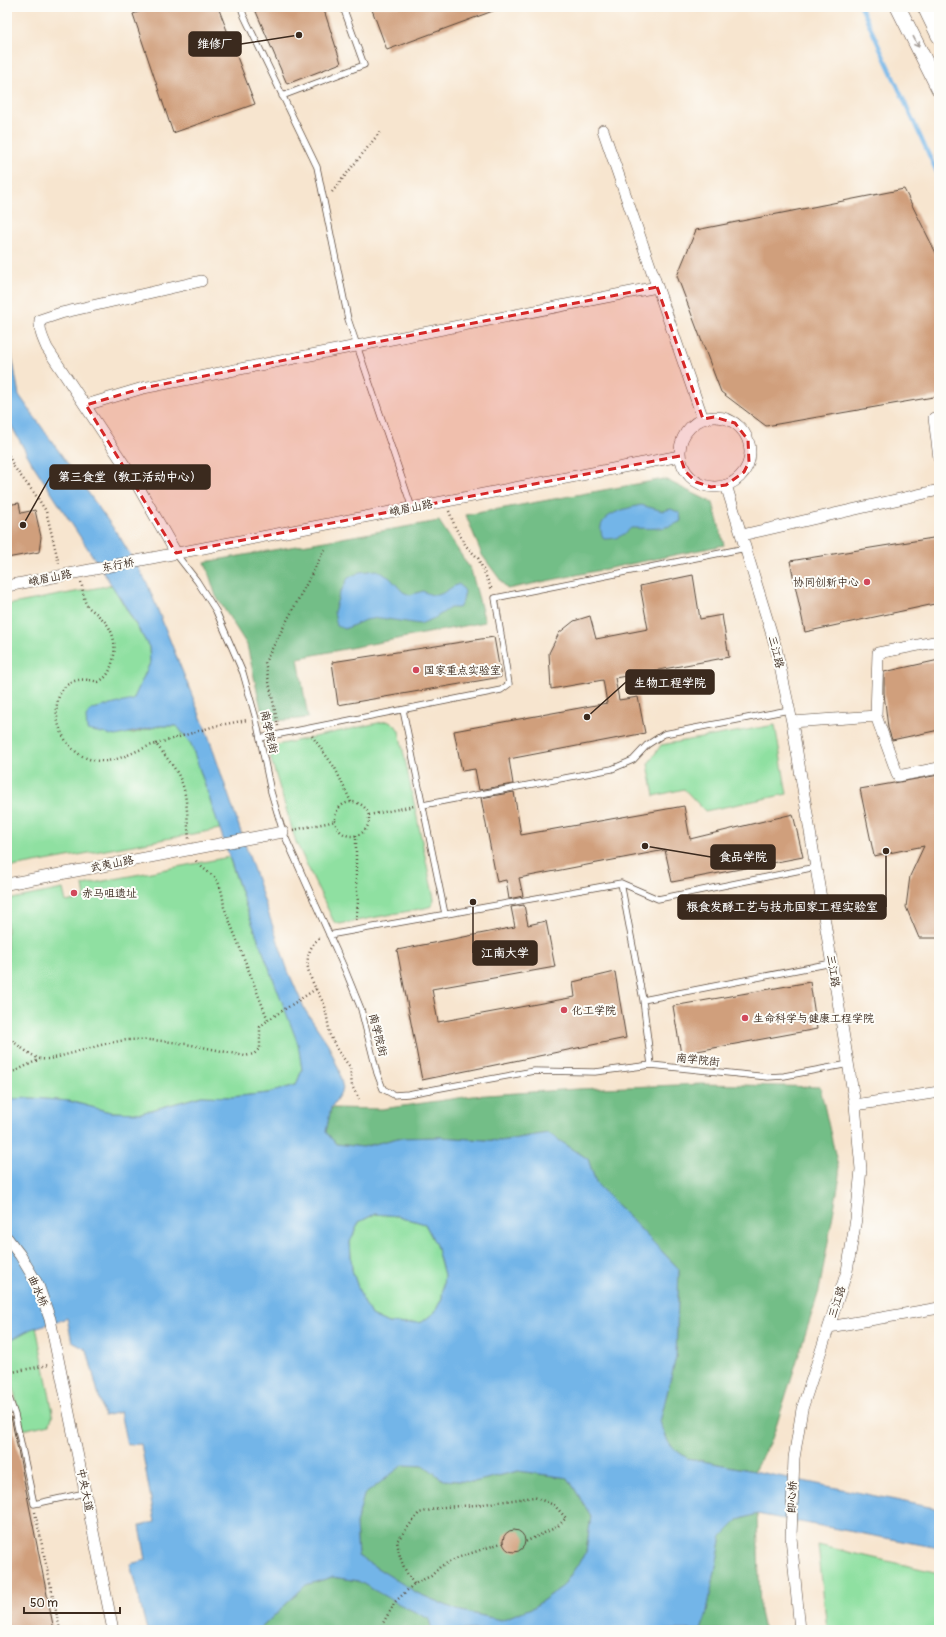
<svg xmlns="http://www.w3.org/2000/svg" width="946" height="1637" font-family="Pangolin,'LXGW WenKai TC',sans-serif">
<rect width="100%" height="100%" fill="#fdfcf7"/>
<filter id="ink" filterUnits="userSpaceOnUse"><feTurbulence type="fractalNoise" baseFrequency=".025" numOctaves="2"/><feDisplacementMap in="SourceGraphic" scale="8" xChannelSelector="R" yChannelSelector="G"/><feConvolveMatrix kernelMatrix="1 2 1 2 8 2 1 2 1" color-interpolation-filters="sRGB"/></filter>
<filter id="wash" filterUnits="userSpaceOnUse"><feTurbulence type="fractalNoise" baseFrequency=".012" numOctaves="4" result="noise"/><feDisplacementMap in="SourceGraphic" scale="16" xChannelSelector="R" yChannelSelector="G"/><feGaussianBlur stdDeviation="0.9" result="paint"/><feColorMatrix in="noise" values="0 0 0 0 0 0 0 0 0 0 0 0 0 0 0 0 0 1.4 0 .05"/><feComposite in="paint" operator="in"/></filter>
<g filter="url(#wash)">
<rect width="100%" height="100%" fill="#f7e5cf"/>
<path fill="#8fe0a1" stroke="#658560" d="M112,585L149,647L150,663L133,701L92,709L131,734L159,726H177L191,744L220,829L7,868V605Z
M387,721L395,725L399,731L434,899L432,906L425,908L340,924L334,922L296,842L271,759V752L277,745Z
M775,725L787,794L705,811L684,789L654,796L648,764L661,745Z
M229,857L249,915L299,1044L302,1070L296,1085L268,1093L232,1097L201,1096L141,1113L110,1112L69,1101L32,1098L7,1099V900L63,889L66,902L85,898L83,885Z
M375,1214L398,1216L425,1224L436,1245L444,1275L442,1298L435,1312L422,1322L406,1324L388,1323L371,1315L361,1296L352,1270L350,1242L359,1222Z
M36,1326L53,1413L50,1424L22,1430L12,1381L7,1373V1340Z
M818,1545L939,1573V1630H827Z"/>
<path fill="#73be87" stroke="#577452" d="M664,479L713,503L724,545L507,589L482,555L466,515Z
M439,521L471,570L485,622L298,658L308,718L264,722L247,645L216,596L205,562Z
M702,1084L820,1087L840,1176L819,1291L773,1436L754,1471L687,1458L670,1446L660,1422L676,1357L679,1269L596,1183L588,1159L548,1133L500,1141L440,1137L398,1138L363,1147L336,1144L326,1132L331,1108L382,1109L472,1096L577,1089Z
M402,1465L425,1466L443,1480L474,1482L518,1471L568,1478L591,1516L586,1552L563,1586L534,1607L501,1620L457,1610L417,1593L358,1556L356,1524L364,1495Z
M757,1514L760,1612L764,1630H701L706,1616L722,1536L738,1520Z
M332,1577L358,1581L429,1619L432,1630H259L306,1585Z"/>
<path fill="#73b5e8" stroke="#577083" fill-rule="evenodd" d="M7,328L19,395L121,539L147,583L208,735L288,971L305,1010L328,1044L339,1070L343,1089L331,1108L326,1132L336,1144L363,1147L398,1138L440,1137L500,1141L548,1133L588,1159L596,1183L679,1269L676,1357L660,1422L670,1446L687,1458L754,1471L939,1509V1548L757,1514L738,1520L722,1536L706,1616L701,1630H432L429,1619L395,1602L358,1581L332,1577L306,1585L259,1630H147L130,1564L146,1560L140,1526L155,1522L141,1444L127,1445L120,1412L104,1416L87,1350L72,1342L67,1318L31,1329L7,1342V1099L32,1098L69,1101L110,1112L141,1113L202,1096L232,1097L268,1093L296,1085L302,1070L298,1044L249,915L191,744L177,726H159L116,736L87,730L86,717L92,709L133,700L150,663L149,647L122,601L32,463L7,418ZM375,1214L398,1216L425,1224L436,1245L444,1275L442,1298L435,1312L422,1322L406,1324L388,1323L371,1315L361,1296L352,1270L350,1242L359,1222ZM403,1465L425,1466L443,1480L474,1482L518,1471L568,1478L591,1516L586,1552L563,1586L534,1607L501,1620L457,1610L417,1593L358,1556L356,1524L364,1495Z
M641,505L663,511L671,509L680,513L681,521C666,531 648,528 631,528C622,537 616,539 604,539C590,516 624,509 641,505Z
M377,570L390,578L403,592L410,595L423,591C441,601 443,590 459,584L465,591L463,601L459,608H450L435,618L420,624L380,618L365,620L345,629L337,626L334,612L339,595L348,578L360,572Z"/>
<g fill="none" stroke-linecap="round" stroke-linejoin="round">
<path stroke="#73b5e8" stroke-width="4" d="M861,7L939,177"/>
</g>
<g id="blocks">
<path fill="#d09f7b" d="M153,7H218L255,104L173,133L133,14Z
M254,7H323L341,63L287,84Z
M371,7H501V8L387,50Z
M904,189L939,259V396L766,426L721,392L677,276L696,230Z
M19,503L21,513L35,510L41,537L39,552L7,558V505Z
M939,537V603L805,632L790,561Z
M693,575L700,619L722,615L729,657L615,678L619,700L638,697L645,733L509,759L513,784L479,790L475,769L462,771L454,731L607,703L603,680L551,689L549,653L559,633L574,621L590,616L596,639L648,629L640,586Z
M494,637L501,677L338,705L332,662Z
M939,660V730L892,740L888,728L884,693V672Z
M939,775V938H919L906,907L910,876L924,846L874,856L860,789Z
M514,792L521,835L684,806L690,839L793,814L803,857L672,882L665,850L519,878L523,896L509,899L506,880L497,882L481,798Z
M524,905L528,925L546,921L555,967L432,989L438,1022L575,997L573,982L615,972L626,1038L422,1080L397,950L515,927L511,907Z
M810,982L817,1029L681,1054L673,1006Z
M11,1417L19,1455L54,1630H7V1418Z
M503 1541a11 11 0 1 1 22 0a11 11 0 1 1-22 0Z"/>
</g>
</g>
<g filter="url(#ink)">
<use href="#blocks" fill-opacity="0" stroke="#574639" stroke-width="1"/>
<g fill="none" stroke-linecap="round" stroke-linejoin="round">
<g stroke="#574639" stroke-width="7">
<path id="service" d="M241,7L244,16L317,167L348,319L412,508
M282,96L364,65L343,7
M176,554L197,581L216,611L243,673L256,719L271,792L283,832L346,972L361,1009L377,1073L383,1089L394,1095L408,1094L534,1071L595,1072L651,1065L768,1077L784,1076L849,1064
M403,710L445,914
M260,738L501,690L509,684L495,598L746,548
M423,805L612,769L633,760L647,745L664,734L789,710
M621,883L643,1000L651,1065
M329,935L621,883L658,899L816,867
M643,1000L832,963
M7,1392L15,1415L34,1504L85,1493"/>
</g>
<g stroke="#574639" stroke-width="12">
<path id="minor" d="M603,130L703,419
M86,405L143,388L657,287
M680 452a35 35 0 1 1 70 0a35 35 0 1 1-70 0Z
M934,418L939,458
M726,485L776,648L792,722L855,1105L861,1169L856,1219L847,1271L802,1409L794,1458L791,1537L800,1630
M742,535L939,490
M176,553L135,481L47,348C43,339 39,331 40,320L61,313L201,281
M7,586L680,456
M939,641L878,653L876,716L898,776L939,768
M792,722L876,716
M7,884L283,832
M855,1105L939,1092
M7,1238L20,1255L38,1285L50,1319L113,1630
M829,1327L939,1308"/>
</g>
<g stroke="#574639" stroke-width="16">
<path id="secondary" d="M898,7L939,89
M925,7L939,36"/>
</g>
<path stroke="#574639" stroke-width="2.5" stroke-dasharray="1 3" stroke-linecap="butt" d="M332,192L380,132
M7,452L14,467L37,497L46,511L59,564
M449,511L455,527L466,546L478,558L492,590
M81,582C83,589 83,597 86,604C89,610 95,611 99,616C113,627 117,644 113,660C110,671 108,677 98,682C36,663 48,764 105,761C123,760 139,748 156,744C166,757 178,770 183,786C188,804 187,821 189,839
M278,726L265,662L326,547
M312,736L335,768L351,802
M156,744L215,726L247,720
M335 819a17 17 0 1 1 34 0a17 17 0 1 1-34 0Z
M369,815L414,806
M293,830L336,821
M356,835V881L358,902L356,922
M316,989L325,1006L330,1035L338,1051L350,1067L352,1086L359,1099
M268,1020L316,989C313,983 309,975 308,968C306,957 311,942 321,938
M7,1035C11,1041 34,1058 41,1059C49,1060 58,1057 65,1055C86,1050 106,1042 128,1040C167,1038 207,1048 245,1056L254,1054L260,1048V1027L268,1020L224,907C223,898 222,888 216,879C210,872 200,868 195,859
M7,1075L40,1059
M7,1373L49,1365
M35,1512L60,1630
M414,1584C403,1568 400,1560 397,1541L419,1513L443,1507L477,1505L534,1497L554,1505L566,1518L557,1527L525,1542
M381,1630L382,1625L395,1602L414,1584L431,1576L441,1566L460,1557L504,1542"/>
<use href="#service" stroke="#fff" stroke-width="5.5"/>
<use href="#minor" stroke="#fff" stroke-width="11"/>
<use href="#secondary" stroke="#fff" stroke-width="15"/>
</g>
<defs><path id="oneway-shaft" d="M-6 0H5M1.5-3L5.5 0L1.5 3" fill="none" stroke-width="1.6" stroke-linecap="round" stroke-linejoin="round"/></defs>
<use stroke="#a79f9a" href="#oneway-shaft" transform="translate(916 42) rotate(63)"/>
</g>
<path fill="#d62828" fill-opacity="0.2" stroke="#d62828" stroke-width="3" stroke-dasharray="8 5" stroke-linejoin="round" d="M657,287L703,419L714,417L735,423L748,440L749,462L744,472L726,485L711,487L696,482L685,471L680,456L176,553L86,405L143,388Z"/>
<g fill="#d1495b" stroke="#fdfcf7" stroke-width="1.5">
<circle cx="867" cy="582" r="4"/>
<circle cx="416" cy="670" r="4"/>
<circle cx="74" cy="893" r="4"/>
<circle cx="564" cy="1010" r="4"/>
<circle cx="745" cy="1018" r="4"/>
</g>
<g text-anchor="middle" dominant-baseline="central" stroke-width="4" stroke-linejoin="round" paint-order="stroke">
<g font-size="11" fill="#3b2a1e" stroke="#fdfcf7">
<text transform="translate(411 508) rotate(-11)">峨眉山路</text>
<text transform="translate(118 565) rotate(-11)">东行桥</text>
<text transform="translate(50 578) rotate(-11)">峨眉山路</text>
<text transform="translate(776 652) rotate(76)">三江路</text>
<text transform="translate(269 732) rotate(77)">南学院街</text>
<text transform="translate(112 864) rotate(-11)">武夷山路</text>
<text transform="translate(833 971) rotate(81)">三江路</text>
<text transform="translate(378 1035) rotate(76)">南学院街</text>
<text transform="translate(698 1060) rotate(6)">南学院街</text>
<text transform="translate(38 1291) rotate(66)">曲水桥</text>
<text transform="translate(837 1302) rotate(-72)">三江路</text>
<text transform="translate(85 1490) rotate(79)">中央大道</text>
<text transform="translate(792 1497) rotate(-88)">即心桥</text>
</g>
<g font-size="11" fill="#3b2a1e" stroke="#fdfcf7" text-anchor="start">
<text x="859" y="582" text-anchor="end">协同创新中心</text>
<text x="424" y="670">国家重点实验室</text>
<text x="82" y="893">赤马咀遗址</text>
<text x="572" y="1010">化工学院</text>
<text x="753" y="1018">生命科学与健康工程学院</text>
</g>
</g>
<path fill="none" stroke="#3b2a1e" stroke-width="1.5" d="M299 35L241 44M23 525L50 477M587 717L626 682M645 846L711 857M886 851L886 907M473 902L473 953"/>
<g fill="#3b2a1e" stroke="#fdfcf7" stroke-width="1.5">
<circle cx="299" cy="35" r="4"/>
<circle cx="23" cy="525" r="4"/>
<circle cx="587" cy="717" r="4"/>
<circle cx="645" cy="846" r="4"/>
<circle cx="886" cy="851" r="4"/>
<circle cx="473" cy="902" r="4"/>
</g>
<g fill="#3b2a1e" stroke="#3b2a1e" stroke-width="1.5">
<rect x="189" y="32" width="52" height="24" rx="4"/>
<rect x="50" y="465" width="160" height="24" rx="4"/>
<rect x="626" y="670" width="88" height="24" rx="4"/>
<rect x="711" y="845" width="64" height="24" rx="4"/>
<rect x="678" y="895" width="208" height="24" rx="4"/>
<rect x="473" y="941" width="64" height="24" rx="4"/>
</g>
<g font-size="12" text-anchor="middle" font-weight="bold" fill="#fff">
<text x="215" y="48">维修厂</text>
<text x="130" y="481">第三食堂（教工活动中心）</text>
<text x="670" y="687">生物工程学院</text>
<text x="743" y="861">食品学院</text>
<text x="782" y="911">粮食发酵工艺与技术国家工程实验室</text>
<text x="505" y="957">江南大学</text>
</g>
<rect width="946" height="1637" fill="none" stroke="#fdfcf7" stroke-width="24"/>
<path d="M24 1607v6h96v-6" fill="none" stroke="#3b2a1e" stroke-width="2"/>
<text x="30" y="1607" font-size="12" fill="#3b2a1e" stroke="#fdfcf7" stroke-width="3" paint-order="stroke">50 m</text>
</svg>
